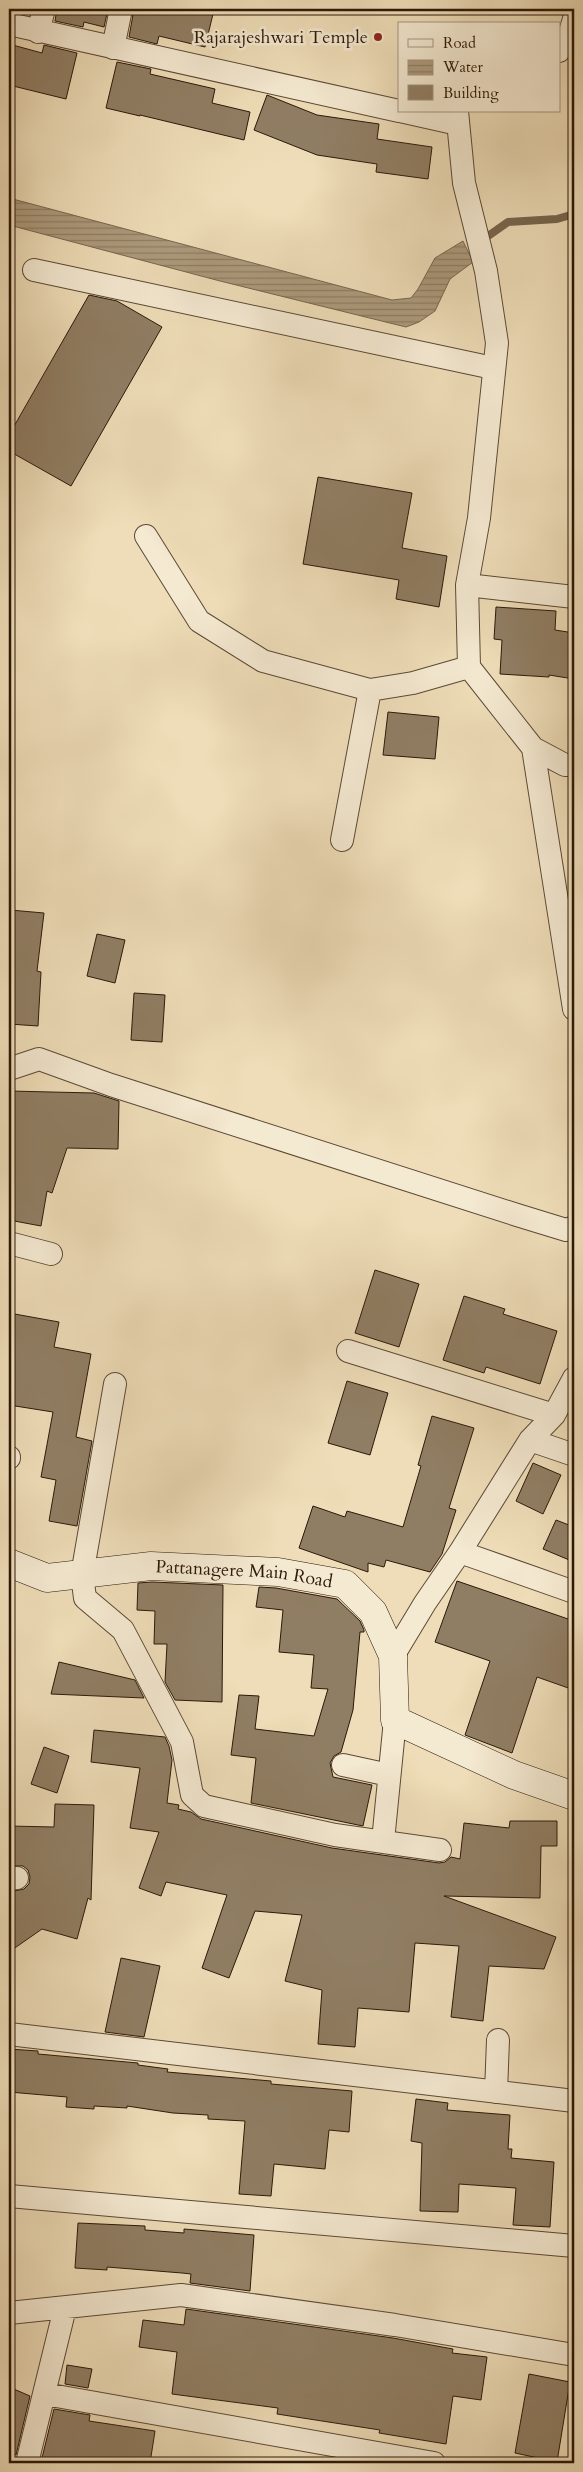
<svg xmlns="http://www.w3.org/2000/svg" width="583" height="2472" font-family="Cardo,serif">
<defs>
<pattern id="water-rules" width="6" height="5" patternUnits="userSpaceOnUse" patternTransform="scale(1.25)"><rect width="6" height="5" fill="#ac9a7c"/><path d="M0 2.5h6" fill="none" stroke="#8c7d64"/></pattern>
</defs>
<rect width="100%" height="100%" fill="#eeddb8"/>
<filter id="stains"><feTurbulence type="fractalNoise" baseFrequency=".004" numOctaves="4"/><feColorMatrix values="0 0 0 0 .2 0 0 0 0 .09 0 0 0 0 .02 0 0 0 .5 -.17"/></filter>
<radialGradient id="worn" r=".72"><stop offset=".6" stop-color="#630" stop-opacity="0"/><stop offset="1" stop-color="#630" stop-opacity=".3"/></radialGradient>
<path fill="url(#water-rules)" stroke="#78664e" d="M9,198L392,300L411,298L418,289L435,258L463,241L473,262L450,279L435,311L419,322L406,327L220,281L9,225Z"/>
<g fill="none" stroke-linecap="round" stroke-linejoin="round">
<path stroke="#78664e" stroke-width="8" d="M481,241L508,222L557,219L574,214"/>
</g>
<path fill="#907e64" stroke="#2b1809" d="M57,9H108L104,27L84,22L83,27L55,21Z
M134,9H192L213,14L205,47L159,36L157,44L129,37Z
M9,44L42,53L44,45L77,53L66,99L9,85Z
M117,62L151,69L150,74L215,89L212,103L250,112L244,140L140,115V116L106,108Z
M267,95L317,115L379,124L377,139L432,147L428,179L376,172L377,164L317,155L254,130Z
M89,295L117,301L162,327L71,486L9,451V435Z
M318,477L412,493L402,548L447,556L439,607L396,599L399,580L303,564Z
M496,607L556,611L555,630L574,633V679L549,675V677L500,674L502,640L494,639Z
M388,712L439,717L435,759L383,755Z
M10,910L44,913L37,971L41,972L38,1026L9,1024Z
M97,934L125,940L115,983L87,976Z
M134,993L165,995L162,1042L131,1040Z
M9,1091L94,1093L119,1101L118,1149L67,1148L52,1193L47,1191L41,1226L9,1220Z
M375,1270L419,1284L399,1347L355,1333Z
M464,1296L505,1309L503,1314L557,1331L540,1384L486,1367L484,1373L443,1360Z
M9,1313L59,1322L54,1347L91,1354L76,1437L92,1441L77,1526L49,1521L56,1480L41,1477L53,1412L9,1405Z
M347,1381L388,1393L370,1455L328,1443Z
M432,1416L474,1428L449,1508L456,1510L442,1554L430,1572L386,1560L384,1567L368,1563V1572L299,1548L313,1506L345,1517L347,1511L403,1527L421,1466L418,1465Z
M533,1463L561,1475L543,1514L516,1501Z
M556,1520L574,1527V1562L543,1549Z
M457,1581L574,1621V1690L537,1677L512,1753L465,1735L490,1661L435,1642Z
M152,1582L223,1585L222,1702L175,1700L165,1682L167,1644H154L155,1611L137,1610L138,1583Z
M259,1587L276,1588L337,1599L360,1621L364,1630V1632H360L353,1710L341,1752L334,1756L330,1763L333,1777L372,1785L363,1826L251,1803L256,1758L231,1755L239,1695L259,1696L255,1729L314,1736L328,1689L311,1688L314,1655L279,1652L283,1610L256,1607Z
M59,1662L135,1680L144,1698L51,1694Z
M94,1730L165,1737L169,1746L172,1760L167,1803L179,1805L178,1809L191,1812L201,1819L332,1848L439,1863L445,1862L451,1857L460,1859L464,1823L509,1828L510,1821H557V1846H541L540,1898L444,1896L556,1937L544,1969L489,1966L483,2021L451,2017L459,1946L415,1943L409,2012L358,2008L355,2047L318,2044L322,1990L285,1981L302,1915L255,1911L229,1978L202,1968L227,1895L166,1882L161,1896L139,1888L159,1832L130,1828L140,1768L91,1762Z
M44,1747L69,1756L57,1793L31,1784Z
M55,1804L94,1805L91,1900L88,1898L77,1939L42,1929L9,1952V1892L24,1889L29,1884L30,1877L28,1870L23,1866H9V1826L54,1827Z
M121,1958L160,1966L144,2037L105,2032Z
M9,2049L38,2051V2054L138,2063V2065L168,2069L167,2072L271,2081V2084L352,2091L349,2132L329,2130L325,2169L274,2164L271,2196L239,2194L245,2121L208,2119V2115L173,2113L127,2106V2108L94,2106V2109L66,2107L67,2097L9,2092Z
M416,2099L448,2103L447,2110L510,2115L508,2149H512L511,2158L554,2162L550,2227L513,2225L516,2188L459,2184L458,2212L420,2211L422,2143L411,2141Z
M78,2223L145,2226V2230L184,2233V2229L254,2235L250,2291L190,2283L191,2274L182,2273L107,2267V2270L75,2268Z
M186,2309L393,2338L453,2349L452,2353L487,2357L481,2400L453,2396L446,2444L379,2433L380,2430L277,2414L278,2408L172,2394L177,2352L139,2347L143,2320L184,2325Z
M67,2365L92,2369L88,2388L65,2384Z
M529,2374L570,2382L557,2462L515,2453Z
M9,2387L30,2396L16,2455L9,2452Z
M54,2409L90,2415L89,2421L155,2431L150,2463L41,2462Z"/>
<g fill="none" stroke-linecap="round" stroke-linejoin="round">
<g stroke="#5c4935" stroke-width="24">
<path id="street" d="M9,24L399,111
M38,32L44,9
M113,48L121,9
M559,51L568,39L574,19
M400,111L458,124
M457,111L464,183L486,271L497,343L479,518L467,585L469,667L533,748L574,1009
M34,270L493,368
M146,536L199,621L263,661L370,690L413,683L469,667
M467,585L574,597
M533,748L565,765H574
M342,840L370,690
M9,1069L39,1059L111,1085L517,1215L566,1230L574,1227
M9,1243L51,1254
M348,1351L554,1415
M115,1384L82,1575L85,1598L123,1630L182,1742L192,1795L204,1806L335,1835L440,1850
M530,1440L574,1455
M9,1457V1458
M460,1552L574,1592
M393,1656L425,1603L460,1552L530,1440L554,1415L574,1378
M343,1765L389,1775
M383,1841L395,1720
M9,1879L17,1878
M9,2034L574,2101
M496,2092L498,2040
M9,2196L574,2246
M9,2313L181,2295L395,2325L574,2355
M45,2394L434,2463
M27,2463L65,2308"/>
</g>
<g stroke="#2b1809" stroke-width="29">
<g id="secondary">
<path id="s1" d="M9,1563L47,1578L151,1566L278,1572L345,1584L373,1612L393,1656L395,1720L514,1775L574,1796"/>
</g>
</g>
<use href="#street" stroke="#f4e9d1" stroke-width="22"/>
<use href="#secondary" stroke="#f4e9d1" stroke-width="28"/>
</g>
<circle fill="#8f2418" stroke="#f4e9d1" stroke-width="2" cx="378" cy="37" r="5"/>
<g text-anchor="middle" dominant-baseline="central" stroke-width="5" stroke-linejoin="round" paint-order="stroke">
<g font-size="18" fill="#2b1809" stroke="#f4e9d1" text-anchor="end">
<text x="368" y="37">Rajarajeshwari Temple</text>
</g>
<g font-size="18" fill="#2b1809" stroke="#f4e9d1">
<text stroke="none"><textPath href="#s1" startOffset="239">Pattanagere Main Road</textPath></text>
</g>
</g>
<rect width="583" height="2472" fill="none" stroke="#eeddb8" stroke-width="30"/>
<rect x="10" y="10" width="563" height="2452" fill="none" stroke="#2b1809" stroke-width="2.5"/>
<rect x="15" y="15" width="553" height="2442" fill="none" stroke="#2b1809"/>
<rect x="398" y="22" width="162" height="90" fill="#f4e9d1" stroke="#a49581"/>
<rect x="408" y="39" width="25" height="8" fill="#f4e9d1" stroke="#a49581"/>
<text x="443" y="48" font-size="15" fill="#2b1809">Road</text>
<rect x="408" y="60" width="25" height="15" fill="url(#water-rules)" stroke="#a49581"/>
<text x="443" y="72" font-size="15" fill="#2b1809">Water</text>
<rect x="408" y="85" width="25" height="15" fill="#907e64" stroke="#a49581"/>
<text x="443" y="98" font-size="15" fill="#2b1809">Building</text>
<rect width="100%" height="100%" filter="url(#stains)"/>
<rect width="100%" height="100%" fill="url(#worn)"/>
</svg>
